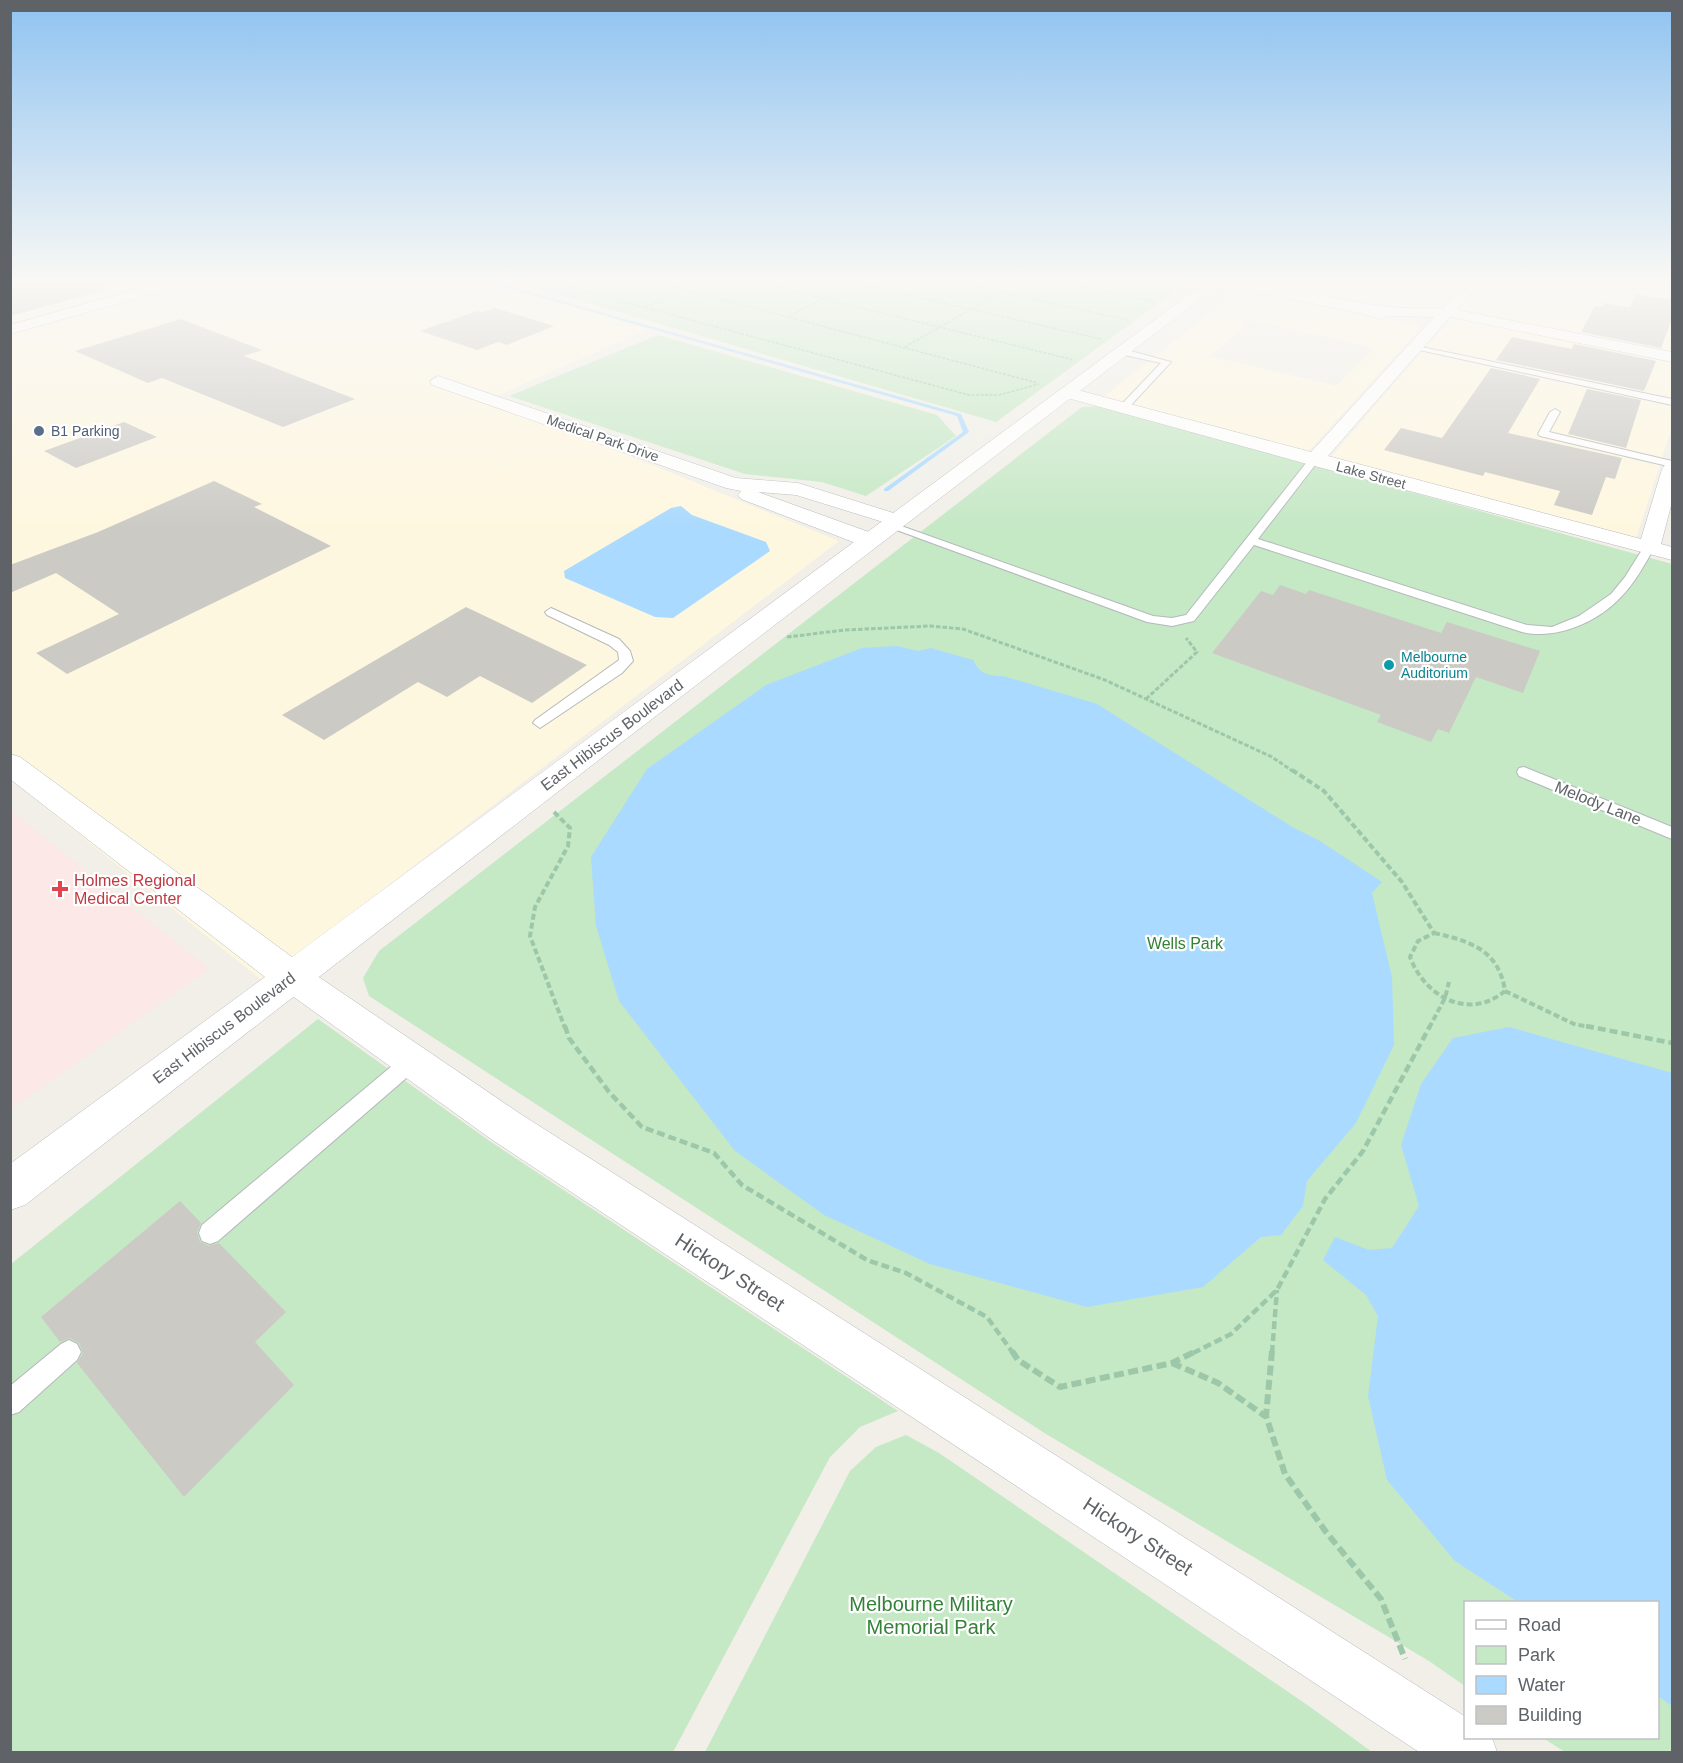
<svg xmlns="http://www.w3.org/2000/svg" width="1683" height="1763" font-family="Helvetica,sans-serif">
<rect width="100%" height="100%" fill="#f1efe8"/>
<path fill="#fef7e0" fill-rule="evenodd" d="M10,282H489L648,329L490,399L839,541L263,981L11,780Z
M1249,282H1464L1438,310L1365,307L1248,283Z
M1484,282H1672V354L1457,312Z
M1243,287L1361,312L1421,327L1306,454L1102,398ZM1246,320L1367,346L1372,350L1336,386L1210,356L1247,324L1243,321Z
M1453,316L1672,360V427L1636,539L1329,459Z"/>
<path fill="#fce8e6" d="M10,810L209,969L11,1109H10Z"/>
<path fill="#c5e8c5" d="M516,282H1188L996,422Z
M658,335L937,415L956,436L866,496L822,482L745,474L509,396Z
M1099,406L1672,564V1752H1565L1543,1738H1658V1602H1466L1465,1686L1429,1661L1046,1434L369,996L363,978L379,951L1082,407Z
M318,1019L491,1142L898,1411L860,1427L830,1457L673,1752H11V1264Z
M906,1435L939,1453L1313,1709L1372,1752H705L850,1471L876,1447Z"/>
<path fill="#aadaff" d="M681,506L692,515L766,542L770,551L673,618L655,617L565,578L564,571L671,508Z
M897,646L918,651L931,648L973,660C980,674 988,676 1003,676L1097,704L1294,828L1320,841L1382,882L1372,893L1392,977L1394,1045L1356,1123L1307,1181L1303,1206L1281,1235L1261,1237L1203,1287L1087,1307L930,1264L824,1215L735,1151L619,1001L596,926L591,857L647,769L766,685L862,648Z
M1509,1027L1672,1073V1706L1658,1696V1602H1518L1455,1561L1387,1480L1368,1396L1378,1316L1366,1295L1323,1260L1335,1237L1369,1250L1392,1248L1419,1206L1401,1145L1421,1084L1453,1038Z"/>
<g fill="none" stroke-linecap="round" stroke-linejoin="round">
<path fill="#aadaff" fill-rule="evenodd" d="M487,282H494L961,414L969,432L888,491H884V489L963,432L957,416Z"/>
</g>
<path fill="#cccac5" d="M10,282H104L105,290L10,316Z
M1636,294L1672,300V319L1661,348L1581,332L1595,306L1602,307L1605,303L1630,308Z
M495,308L554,326L507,345L498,342L477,350L420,331L477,311L483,312Z
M181,319L262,350L244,356L355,399L283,427L162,378L148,383L75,351Z
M1512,337L1572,349L1574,344L1656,361L1644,391L1496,360Z
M1491,368L1540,379L1508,433L1622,458L1615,479L1606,477L1592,515L1554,505L1560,491L1485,472L1483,476L1384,450L1401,428L1442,438Z
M1587,389L1641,400L1626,448L1568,434Z
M124,422L157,437L76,468L44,451Z
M214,481L262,504L254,507L331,546L67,674L36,653L119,614L56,573L10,593V565L98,532Z
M1280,585L1306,594L1309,590L1441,633L1447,622L1540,651L1523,693L1476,677L1449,733L1438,729L1431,742L1377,722L1381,715L1212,653L1261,591L1273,595Z
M466,607L587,665L532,703L480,676L447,697L418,682L324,740L282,715Z
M180,1201L201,1223L197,1232L200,1242L209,1246L219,1243L286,1312L255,1342L294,1385L184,1497L77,1363L83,1353L79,1343L70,1338L60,1342L41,1317Z"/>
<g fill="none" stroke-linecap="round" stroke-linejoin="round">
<g stroke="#b5b8bc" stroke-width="2">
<path id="lane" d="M1412,345L1672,399V405L1415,349L1411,347Z
M1123,349L1171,362L1132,404L1123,411L1118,408L1120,406L1161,363L1120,354V350Z
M1555,409L1560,412L1549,432L1672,461V467L1540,436L1538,434L1550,412Z
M1314,457L1319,460L1258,539L1527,625L1552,627L1579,616L1611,594L1625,577L1645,545L1649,544L1655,547C1644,565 1635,583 1620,598C1596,623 1556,640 1522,632L1254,545L1194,621L1172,626L1147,622L883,525L889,522L893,523L1153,616L1172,618L1186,615L1310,458Z
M551,608L619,639L630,651L633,661L622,673L540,728L533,723L535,720L619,660L618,652L609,645L547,615L545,612Z
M1524,767L1672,827V839L1519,776L1517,772L1519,768Z
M412,1053L419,1055L422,1061L419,1067L218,1241L210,1244L202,1241L199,1233L202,1225L405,1055Z
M69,1340L77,1344L81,1352L77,1360L19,1412L10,1415V1386L61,1344Z"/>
</g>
<g stroke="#b5b8bc" stroke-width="1">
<path id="street" d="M163,282H186L184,285L10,334V325Z
M1222,282C1297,282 1367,314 1443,308L1466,282H1481L1457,310L1672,352V362L1450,317L1328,456L1641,539L1662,469L1665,465L1672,463V502L1661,544L1672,547V560L1307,464L1064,397L1061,393L1064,389L1070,388L1311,452L1434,317L1388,316L1381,319L1360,313L1229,286Z
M438,376L736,478L798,483L903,516L906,520L903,524L896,526L796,495L758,492L877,535L880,540L877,545L869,546L861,545L741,499L738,495L741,491L726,488L432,385L430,381Z
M292,963L304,967L519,1113L1466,1717V1738H1492L1497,1752H1419L491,1139L280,987L275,977L280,967Z"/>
</g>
<g stroke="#b6babf" stroke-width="1">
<path id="secondary" d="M1206,282H1222L622,742L25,1205L10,1210V1164L265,977L10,779V754L20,757L292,957Z"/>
</g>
<path stroke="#9cc7a9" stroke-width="1.5" stroke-dasharray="3 1.5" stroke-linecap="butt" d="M550,282L969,395H999L1039,384
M655,282L1038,383
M755,282L1074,360
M852,282L1101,339
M956,282L1128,320
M1060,282L1154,302
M1155,282L1174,286
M645,307L709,282
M789,316L855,283
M905,347L1018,282"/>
<path stroke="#9cc7a9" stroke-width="3" stroke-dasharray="4.5 2" stroke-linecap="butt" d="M787,637L845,630L930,626L963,629L1105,680L1272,757L1294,772
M1146,699L1197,652L1186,638"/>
<path stroke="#9cc7a9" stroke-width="4" stroke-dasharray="6 3" stroke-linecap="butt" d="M1292,770L1324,791L1402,882L1434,933
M554,812L570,828L568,846L535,907L530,936L565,1028
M1434,933C1470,941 1499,950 1505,991C1469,1021 1425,997 1410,957L1418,941Z
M1505,991L1574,1024L1594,1028
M1429,1028L1445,998L1449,982"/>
<path stroke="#9cc7a9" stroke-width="4.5" stroke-dasharray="8 4" stroke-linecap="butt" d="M565,1026L569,1038L609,1092L642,1127L714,1153L742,1185L867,1260L906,1273L987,1317L1013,1353
M1586,1026L1672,1043
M1193,1353L1231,1334L1277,1290L1325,1199L1363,1151L1430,1026
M1272,1353L1277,1290"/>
<path stroke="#9cc7a9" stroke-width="6" stroke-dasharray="10 4.5" stroke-linecap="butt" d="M1012,1351L1018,1360L1060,1387L1172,1363L1196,1351
M1272,1351L1266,1416L1285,1474L1326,1532L1381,1599L1405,1659
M1172,1363L1218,1383L1265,1416"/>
<use href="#lane" fill="#fff" fill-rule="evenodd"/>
<use href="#street" fill="#fff" fill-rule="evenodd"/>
<use href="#secondary" fill="#fff" fill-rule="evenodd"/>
<path stroke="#b6b7b8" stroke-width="2" stroke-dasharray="1 4" stroke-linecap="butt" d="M1543,282L1672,290"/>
</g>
<linearGradient id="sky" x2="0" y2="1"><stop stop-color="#8fc3f1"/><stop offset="0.53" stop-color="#f9f8f5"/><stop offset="1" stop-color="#f9f8f5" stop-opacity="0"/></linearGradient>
<rect width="1683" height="529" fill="url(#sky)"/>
<circle fill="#5c6f8a" stroke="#fff" stroke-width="2" cx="39" cy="431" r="6"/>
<circle fill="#0f9aa8" stroke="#fff" stroke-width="2" cx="1389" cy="665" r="6"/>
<path fill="#e0444e" stroke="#fff" stroke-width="2" d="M57 880h6v6h6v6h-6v6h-6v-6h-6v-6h6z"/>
<g text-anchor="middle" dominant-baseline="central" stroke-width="4.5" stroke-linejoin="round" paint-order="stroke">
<g font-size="14" fill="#4e5e75" stroke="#fff" text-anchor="start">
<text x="51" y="431">B1 Parking</text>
</g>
<g font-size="14" fill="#5f6368" stroke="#fff">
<text transform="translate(603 438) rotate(19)">Medical Park Drive</text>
<text transform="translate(1371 475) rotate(15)">Lake Street</text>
</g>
<g font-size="14" fill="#0d838f" stroke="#fff" text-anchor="start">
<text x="1401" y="657">Melbourne<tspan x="1401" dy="16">Auditorium</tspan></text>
</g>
<g font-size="16" fill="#5f6368" stroke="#fff">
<text transform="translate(612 735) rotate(-37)">East Hibiscus Boulevard</text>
<text transform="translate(1598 803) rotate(22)">Melody Lane</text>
<text transform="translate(224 1028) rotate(-37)">East Hibiscus Boulevard</text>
</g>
<g font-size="16" fill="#be3a42" stroke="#fff" text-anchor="start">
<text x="74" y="880">Holmes Regional<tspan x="74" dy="18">Medical Center</tspan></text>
</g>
<g font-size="16" fill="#348238" stroke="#fff">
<text x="1185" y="943">Wells Park</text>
</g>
<g font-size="20" fill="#5f6368" stroke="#fff">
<text transform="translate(730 1272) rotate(33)">Hickory Street</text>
<text transform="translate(1138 1536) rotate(33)">Hickory Street</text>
</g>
<g font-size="20" fill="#348238" stroke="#fff">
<text x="931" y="1604">Melbourne Military<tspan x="931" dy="23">Memorial Park</tspan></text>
</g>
</g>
<rect width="1683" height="1763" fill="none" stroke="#5f6368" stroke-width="24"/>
<rect x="1464" y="1601" width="195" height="138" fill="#ffffff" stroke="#bfc1c3" stroke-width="1.5"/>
<rect x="1476" y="1620" width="30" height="9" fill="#ffffff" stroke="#bfc1c3" stroke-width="1.5"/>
<text x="1518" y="1631" font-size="18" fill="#5f6368">Road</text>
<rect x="1476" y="1646" width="30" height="18" fill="#c5e8c5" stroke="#bfc1c3" stroke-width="1.5"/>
<text x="1518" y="1661" font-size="18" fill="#5f6368">Park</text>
<rect x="1476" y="1676" width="30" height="18" fill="#aadaff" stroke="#bfc1c3" stroke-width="1.5"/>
<text x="1518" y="1691" font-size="18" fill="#5f6368">Water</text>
<rect x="1476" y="1706" width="30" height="18" fill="#cccac5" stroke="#bfc1c3" stroke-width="1.5"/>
<text x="1518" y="1721" font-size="18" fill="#5f6368">Building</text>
</svg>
